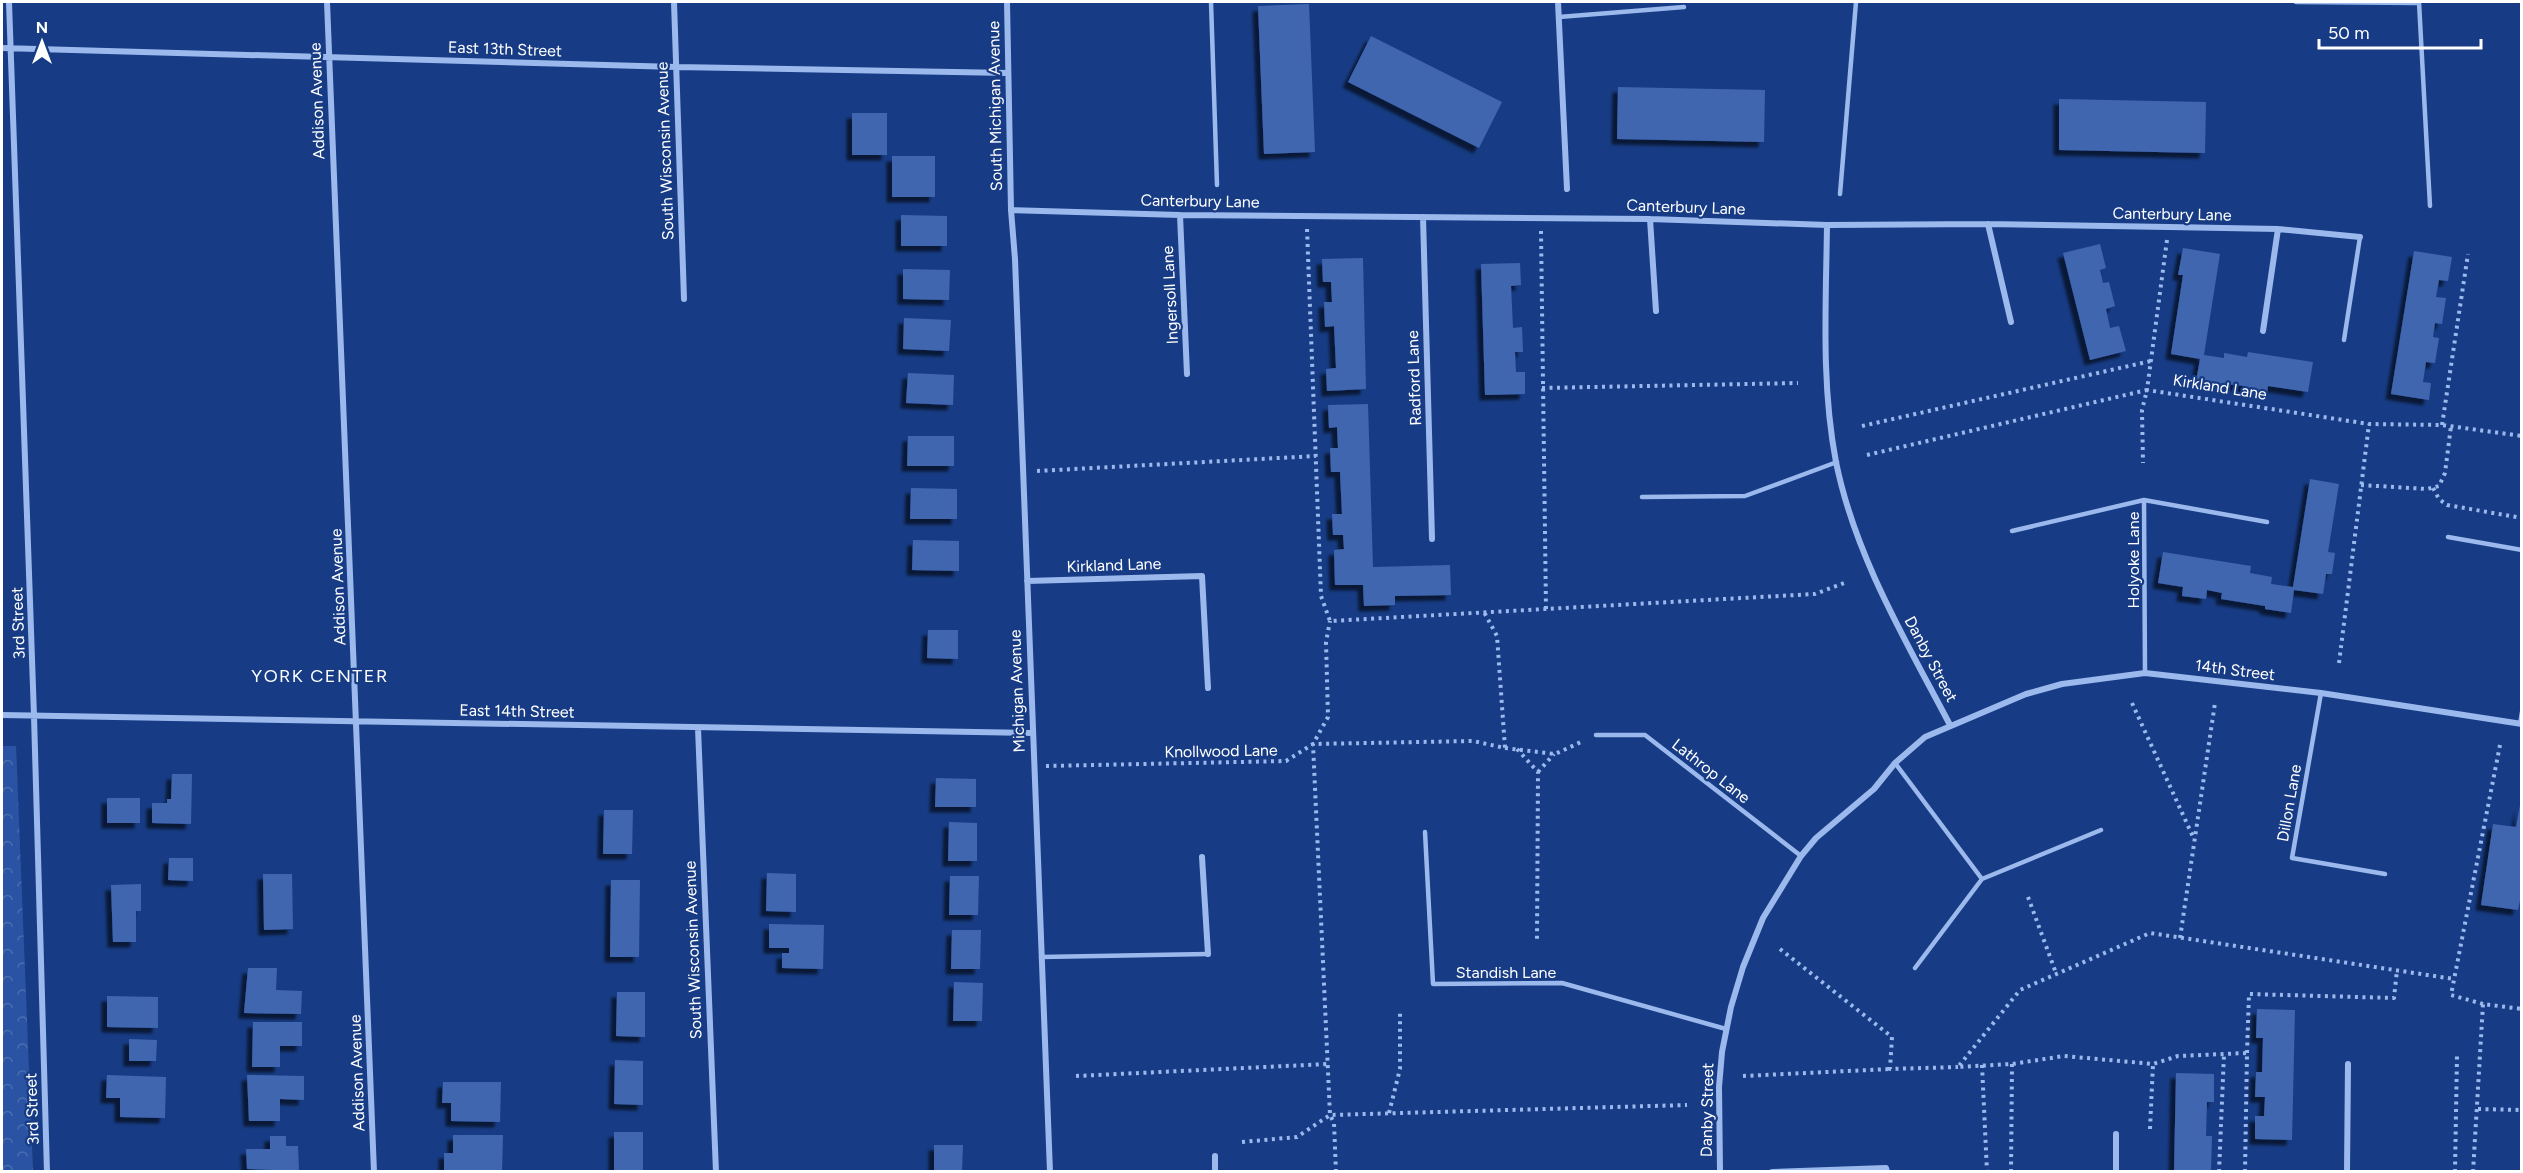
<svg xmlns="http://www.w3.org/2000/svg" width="2523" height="1173" font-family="Figtree,sans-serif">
<defs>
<pattern id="forest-crowns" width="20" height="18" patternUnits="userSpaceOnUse" patternTransform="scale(1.5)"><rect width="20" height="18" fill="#2a54a3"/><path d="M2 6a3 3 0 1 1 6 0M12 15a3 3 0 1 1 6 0" fill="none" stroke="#4a6eb1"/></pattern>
<filter id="shadow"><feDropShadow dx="-5.5" dy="5.5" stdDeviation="1.5" flood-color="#0009"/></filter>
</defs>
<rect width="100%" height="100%" fill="#173c85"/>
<path fill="url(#forest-crowns)" d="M2,746H16L33,1171H2Z"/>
<path fill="#4066af" filter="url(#shadow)" d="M1309,4L1315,152L1264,154L1258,6Z
M1371,36L1502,102L1479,148L1348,82Z
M1618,87L1765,90L1764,142L1617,139Z
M2059,99L2206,102L2205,153L2059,150Z
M852,113H887V155H852Z
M892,156H935V197H892Z
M901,215L947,216V246H901Z
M2100,244L2106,268L2100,270L2103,283L2109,282L2115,306L2106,309L2110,328L2119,326L2126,351L2090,360L2063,253Z
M2183,248L2220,254L2204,355L2224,358V353L2247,357L2248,352L2313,362L2308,392L2268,386L2267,393L2244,389V386L2196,381L2200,359L2171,354L2183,275H2178Z
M2414,251L2452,257L2448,281L2439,280L2436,297L2446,298L2442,324L2435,323L2433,337L2439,338L2435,363L2426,362L2423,382L2431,383L2429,400L2391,394Z
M1363,258L1366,389L1327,391L1326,369L1336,368L1334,326L1325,327L1324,302H1332L1331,282H1323L1322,259Z
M1520,263L1521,285L1511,286L1513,328L1522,327L1523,352H1515L1516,372H1525V394L1485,395L1481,264Z
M903,269L950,270L949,300L903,299Z
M904,318L951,320L949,351L903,349Z
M908,373L954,375L953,405L906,403Z
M1368,404L1373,567L1450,565L1451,595L1395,596V605L1364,606L1363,585H1335L1334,550L1344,549L1343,535H1333L1332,514H1342L1340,472H1331L1330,448H1338L1337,427L1329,428L1328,405Z
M908,436H954V466H907Z
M2310,479L2339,484L2328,552L2335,553L2332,574H2326L2323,594L2294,590L2291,613L2265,609V606L2221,599L2222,593L2207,590L2206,599L2182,596L2183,587L2158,583L2163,552L2251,566L2250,573L2272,577L2271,584L2293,587Z
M911,488L957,489V519H910Z
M913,540L959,541V571L912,570Z
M928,630H958V659L927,658Z
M172,774H192L191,824L152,823V803H167V799H171Z
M936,778L976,779V807H935Z
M107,798H140V823H107Z
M2520,805L2522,891L2518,910L2481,905L2493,824L2516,827Z
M604,810H633L632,854H603Z
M949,822L977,823V861H948Z
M169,858H193V881L168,880Z
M767,873L796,874V912L766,911Z
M263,874H292L293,929L264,930Z
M950,876H979L978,915H949Z
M611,880H640L639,957H610Z
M141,884V911H136V942H113L111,885Z
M769,924L824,925L823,969L782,968V953H789V948H769Z
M952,930H981L980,969H951Z
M248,968H277L276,990L302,991L301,1014L244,1013Z
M954,982L983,983L982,1021H953Z
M617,992H645V1037L616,1036Z
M107,996L158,997V1028L107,1027Z
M2257,1009L2295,1010L2292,1140L2255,1139V1116H2264L2265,1097H2255L2256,1072H2262L2263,1038H2256Z
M253,1022H302V1046H280V1067H252Z
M129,1039L157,1040L156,1061H129Z
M615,1060L643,1061V1105L614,1104Z
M2176,1073L2214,1074V1102H2207L2206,1136H2212L2211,1172H2174Z
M107,1075L166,1077L165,1118L120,1117V1098H106Z
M247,1075L304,1076V1100L280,1099V1121H249Z
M443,1082H501L500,1122L451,1121V1103H442Z
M614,1132H643V1172H614Z
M453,1135H503L502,1172H444V1153H453Z
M270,1136H286V1146H298L299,1171L247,1169L246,1149H270Z
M934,1145H963L962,1172H934Z"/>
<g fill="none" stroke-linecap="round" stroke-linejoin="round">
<path stroke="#9cb9ed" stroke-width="4" stroke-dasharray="3 4.5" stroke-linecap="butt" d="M1307,229L1321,596L1330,621L1815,594L1844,583
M1541,231L1546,609
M2167,240L2147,390L2369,424L2442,425L2522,436
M1542,388L1798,383
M2442,425L2468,254
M1862,426L2151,361
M1867,455L2147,390L2142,410L2143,463
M1037,471L1316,456
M2361,485L2427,489L2439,486L2445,473L2451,426
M2433,488L2439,499L2447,505L2522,518
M2339,663L2369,424
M2132,703L2194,839
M1505,748L1555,754L1581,742
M1517,749L1538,772L1537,941
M1046,766L1286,761L1313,744L1328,717L1326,642L1330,621
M1538,772L1554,754
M2028,897L2056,973
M2180,938L2215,703
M1780,949L1892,1037L1890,1069L1958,1067
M2483,1004L2451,995L2500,745
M2247,1053L2249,994L2394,998L2397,970
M1982,1065L1987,1172
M1076,1076L1328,1064
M1743,1076L1890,1069
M2478,1109L2522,1110
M1389,1113L1400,1069V1013
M2150,1129L2153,1064
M1242,1142L1297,1137L1330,1115L1687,1105
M1336,1172L1334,1123L1330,1115L1313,744L1473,741L1505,748L1497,636L1484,612
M2011,1172L2012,1064
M2219,1172L2224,1054
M2245,1172L2247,1053L2178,1056L2153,1064L2064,1056L2012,1064L1958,1067L2020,990L2150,933L2454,979
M2455,1172L2457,1055
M2473,1172L2483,1004L2522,1009"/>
<path stroke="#9cb9ed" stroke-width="4.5" d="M1211,2L1217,185
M2296,2L2419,3
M2419,2L2430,206
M1559,17L1684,7
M1840,194L1856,2
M2344,340L2360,237
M1642,497L1745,496L1837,462
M2144,500L2145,673
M2012,531L2144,500L2267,522
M2448,537L2522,550
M2321,693L2292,858L2385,874
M2520,724L2522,712
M1596,735H1645L1801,856
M1895,763L1982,879
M1425,832L1433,984L1562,983L1726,1029
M1041,957L1208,954
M1915,968L1982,879L2101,830"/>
<path stroke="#9cb9ed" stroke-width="6" d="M9,2L34,716L47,1172
M327,2L374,1172
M674,2L684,299
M1007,2L1011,210L1015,259L1050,1172
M1558,2L1567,189
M2,48L676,67L1008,73
M1011,210L1180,215L1650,219L1827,225L1988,224L2169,227L2278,229L2360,237
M1180,215L1187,374
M1423,217L1432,539
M1650,219L1656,311
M1988,224L2011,322
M1827,225C1826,304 1821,384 1836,462C1855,556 1906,641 1950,725
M2263,331L2278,229
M1027,581L1202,576L1208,688
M2,715L1032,733
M698,728L716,1172
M1202,857L1208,954
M1215,1156V1172
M1720,1172L1719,1087L1722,1052L1731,1007L1743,967L1763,918L1801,856L1816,838L1874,789L1895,763L1925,737L2026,694L2062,684L2145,673L2321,693L2522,724
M1772,1172L1886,1168L1887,1172
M2116,1172V1134
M2347,1172L2348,1064"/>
</g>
<g text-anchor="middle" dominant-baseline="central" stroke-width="4.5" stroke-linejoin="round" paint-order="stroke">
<g font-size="16" fill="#fff" stroke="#173c85">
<text transform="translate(505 49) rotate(2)">East 13th Street</text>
<text transform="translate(317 101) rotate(-92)">Addison Avenue</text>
<text transform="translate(995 106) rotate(-91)">South Michigan Avenue</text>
<text transform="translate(665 151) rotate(-92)">South Wisconsin Avenue</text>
<text transform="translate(1200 201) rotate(1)">Canterbury Lane</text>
<text transform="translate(1686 207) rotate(2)">Canterbury Lane</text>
<text transform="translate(2172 214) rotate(1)">Canterbury Lane</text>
<text transform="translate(1170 295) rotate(-93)">Ingersoll Lane</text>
<text transform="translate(1414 378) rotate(-92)">Radford Lane</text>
<text transform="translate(2220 387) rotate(9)">Kirkland Lane</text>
<text transform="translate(2133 560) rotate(-90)">Holyoke Lane</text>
<text transform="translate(1114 565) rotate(-2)">Kirkland Lane</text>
<text transform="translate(338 587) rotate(-92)">Addison Avenue</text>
<text transform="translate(18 623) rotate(-92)">3rd Street</text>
<text transform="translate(1931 659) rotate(62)">Danby Street</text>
<text transform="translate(2235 670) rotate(7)">14th Street</text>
<text transform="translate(1017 691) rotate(-92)">Michigan Avenue</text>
<text transform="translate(517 711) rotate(1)">East 14th Street</text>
<text transform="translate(1221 751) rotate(-1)">Knollwood Lane</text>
<text transform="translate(1711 771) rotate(38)">Lathrop Lane</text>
<text transform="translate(2289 803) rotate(-80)">Dillon Lane</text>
<text transform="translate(693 950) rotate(-92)">South Wisconsin Avenue</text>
<text x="1506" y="972">Standish Lane</text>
<text transform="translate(357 1073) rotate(-92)">Addison Avenue</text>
<text transform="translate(32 1109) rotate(-92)">3rd Street</text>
<text transform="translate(1707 1110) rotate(-89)">Danby Street</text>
</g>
<g font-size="18" letter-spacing="1.5" fill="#fff" stroke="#173c85">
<text x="320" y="676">YORK CENTER</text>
</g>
</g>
<rect width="2523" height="1173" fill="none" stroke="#ffffff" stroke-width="6"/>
<g transform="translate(42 42)" stroke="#173c85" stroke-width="4.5" paint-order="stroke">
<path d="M0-4.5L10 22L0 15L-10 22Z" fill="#ffffff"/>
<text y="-9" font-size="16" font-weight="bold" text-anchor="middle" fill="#ffffff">N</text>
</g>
<path d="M2319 39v9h162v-9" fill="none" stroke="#ffffff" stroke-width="3"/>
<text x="2328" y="39" font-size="18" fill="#ffffff" stroke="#173c85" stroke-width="4.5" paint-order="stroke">50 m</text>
</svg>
